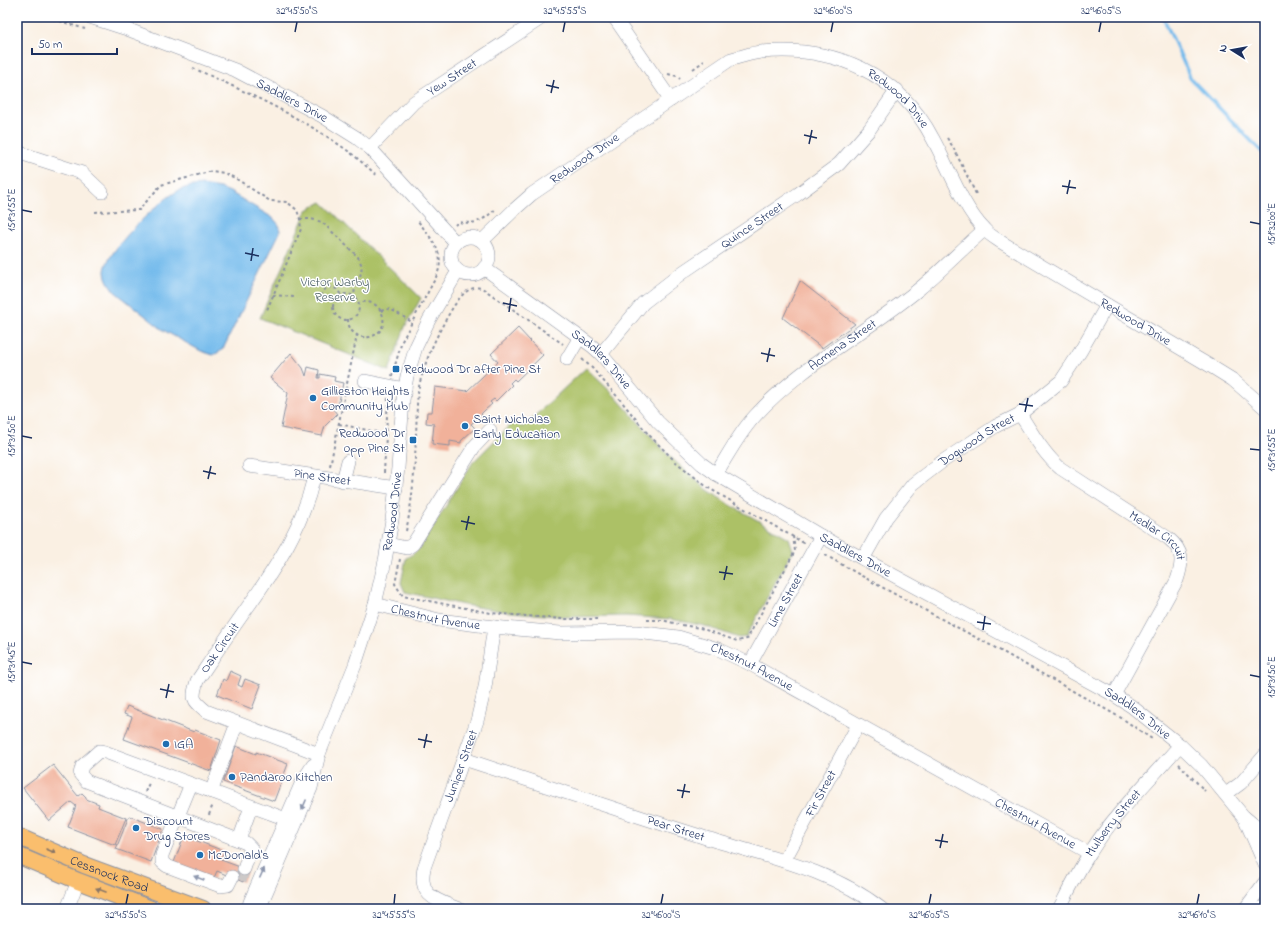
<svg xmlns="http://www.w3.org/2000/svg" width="1282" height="926" font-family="'Indie Flower',sans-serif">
<rect width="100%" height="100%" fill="#fff"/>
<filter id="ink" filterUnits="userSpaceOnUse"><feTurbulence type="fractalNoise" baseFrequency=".025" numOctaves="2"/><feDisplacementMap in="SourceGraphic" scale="8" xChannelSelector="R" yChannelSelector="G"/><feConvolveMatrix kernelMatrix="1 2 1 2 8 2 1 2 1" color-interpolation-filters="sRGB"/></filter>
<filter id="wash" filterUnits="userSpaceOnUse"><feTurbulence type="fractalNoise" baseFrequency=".012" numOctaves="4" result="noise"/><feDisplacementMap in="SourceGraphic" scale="16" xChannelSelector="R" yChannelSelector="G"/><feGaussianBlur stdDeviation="0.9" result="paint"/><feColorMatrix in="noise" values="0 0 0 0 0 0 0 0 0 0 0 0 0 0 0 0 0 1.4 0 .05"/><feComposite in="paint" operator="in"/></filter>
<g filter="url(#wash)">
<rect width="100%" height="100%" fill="#faf0e3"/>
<path fill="#acc166" stroke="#647862" d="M322,202L421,298L405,327L389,371L260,318L307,210Z
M586,368L614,395L668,455L705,488L727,503L789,538L793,550L746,637L739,638L705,626L671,619L626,616L566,617L501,611L464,605L405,592L401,583L406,558L413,554L420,548L473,462L515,421L522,427L524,426Z"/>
<path fill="#75bbec" stroke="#4875a5" d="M202,185L220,188L230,192L273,218L279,225L280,232L225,345L221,351L213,355L201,351L163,330L114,291C110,285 105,279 105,271C106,251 158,202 176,192C184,187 193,186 202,185Z"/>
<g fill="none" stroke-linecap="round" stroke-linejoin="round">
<path stroke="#75bbec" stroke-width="3.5" d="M1163,17L1191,79L1265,155"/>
</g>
<g id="blocks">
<path fill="#f1b19a" d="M800,281L855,324L822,348L783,318Z
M518,328L543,355L516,381L514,379L510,383L512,385L496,401L494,399L490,402L492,404L485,410L481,414L482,415L471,424L475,428L461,441V443L450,441V446L432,444L434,424L426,423L427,412H432L435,387L467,391L498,362L491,354Z
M291,353L303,368L306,376L308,367L319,370L318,378H320V374L335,377L334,381L343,383L338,406L329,404L337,414L325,426L322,436L281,428L288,393L270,378Z
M230,671L241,676L238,685L242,687L245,679L261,685L252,709L217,695L223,679L226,681Z
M127,706L194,732L195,730L221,740L211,771L124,739L132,717L124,714Z
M236,746L256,754V752L288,764L274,801L223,782Z
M53,765L78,796L82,793L86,797V799L99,804L98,807L126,818L115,845L68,827L76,806L71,802L49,821L23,788Z
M129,816L163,829L151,862L116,849Z
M184,836L224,851L221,860L248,870L243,882L217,871L213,880L173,865Z"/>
</g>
</g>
<g filter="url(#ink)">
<use href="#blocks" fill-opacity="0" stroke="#8a90a0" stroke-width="1"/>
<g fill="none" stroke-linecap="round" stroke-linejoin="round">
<path stroke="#cdc9c8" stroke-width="13" stroke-dasharray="13 6" stroke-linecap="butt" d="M240,880L244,869"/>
<g stroke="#8a90a0" stroke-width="14">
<g id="minor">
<path id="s1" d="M90,17L124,28L235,70L322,116L357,138L370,148L456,243"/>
<path d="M614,17L671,100"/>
<path id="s2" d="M370,148L414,102L543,17"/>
<path d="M17,152L82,173L102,192"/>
<circle cx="470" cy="256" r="19"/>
<path id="s3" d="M482,241L515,209L532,194L731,59C741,57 751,53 761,52C833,45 899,73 933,139C948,166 963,208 984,229C988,234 995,238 1001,242L1212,367L1233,380L1265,408"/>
<path id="s4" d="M484,268L592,346L601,354L658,422L702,464L716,474L821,536L1114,695L1131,706L1180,745L1201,765L1243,816L1265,834"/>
<path id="s5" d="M601,354L643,303L683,272L798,194L839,164L869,130L897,90"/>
<path d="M567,359L580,337"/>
<path d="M365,381L405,389"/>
<path id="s6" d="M1020,414C1032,433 1043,453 1060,468L1168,538C1184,551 1183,562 1177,580L1114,695"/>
<path id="s7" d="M249,466L396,488"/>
<path id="s8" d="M716,474C728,455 739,433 755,416C801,365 866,333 919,289C941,271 962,249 984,230"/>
<path d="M314,477C302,528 277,566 247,608C230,632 213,657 197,681C192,698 192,700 206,711L319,754"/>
<path d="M343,481L348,461"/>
<path d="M388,544L407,548L413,544L474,447L490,430"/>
<path id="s9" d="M863,559L886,518L913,484L943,461L996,426L1020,414L1061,381L1080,352L1107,305"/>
<path id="s10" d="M375,604L439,620L494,627L560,633L636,632L678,637L718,649L750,664L1089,853"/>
<path id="s11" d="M750,664L821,536"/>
<path id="s12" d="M464,759C542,785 621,811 700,836C762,856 830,868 882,909"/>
<path d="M191,784L162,855V862L167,866L220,886L228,885L232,877"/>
<path d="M211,792L237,723"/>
<path d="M1226,794L1241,783L1265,755"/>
<path d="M1244,817L1265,865"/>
<path d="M239,840L251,807"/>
<path id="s13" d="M784,861L858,725"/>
<path d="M244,869L251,848L246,843L86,781L80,774L82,766L99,751L105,752L286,819"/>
<path d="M67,909L78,881"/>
<path d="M248,909L250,902L302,782L313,765"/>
<path id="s14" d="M259,909L311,788L319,754L355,665L375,604L385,561L392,520L398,468L403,400L407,376L416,347L429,320L458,271"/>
<path id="s15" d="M459,909C437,900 418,897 424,868L477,721L485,687L494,627"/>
<path id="s16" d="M1059,909C1069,890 1078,871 1090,853C1115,813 1150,780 1180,745"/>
<path d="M1245,909L1265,882"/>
<path d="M1258,909L1265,907"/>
</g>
</g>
<g stroke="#8a90a0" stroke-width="18">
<g id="major">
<path id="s17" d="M17,836L84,865L203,909"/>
<path d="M17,855L78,881L151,909"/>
</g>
</g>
<path stroke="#8a90a0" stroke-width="2" stroke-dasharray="3 3" stroke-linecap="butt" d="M42,17L60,21L85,29
M193,68C248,93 304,118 352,154C361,161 369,169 378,176
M693,69L704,61
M668,74L677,76L680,79
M947,138L953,147L976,194
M95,212L139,210L161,185L212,171L224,173L235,178L270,201L287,202L297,210L300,219L301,229L267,310
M300,219H311L322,222L358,257L362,266L360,277L355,287L354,296
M455,225L458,222C478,225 483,220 497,208
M333 307a13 13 0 1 1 26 0a13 13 0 1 1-26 0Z
M273,295L294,297
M321,296L324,290L330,287L337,289L341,295
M381,311L386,309L392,310L412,322
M348,319C348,326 351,332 357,335C360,337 365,338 369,337C394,332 384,295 358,303
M582,359L592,368L622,402L648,434L676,462L707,487L804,543
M392,376L402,341L435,279C448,255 432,240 418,221
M339,424L386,434
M330,466L357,335
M384,473L388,397
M406,531C413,499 415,466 416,434C417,417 416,398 420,382C427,356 438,332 452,309C459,298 468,285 482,288L563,344
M825,555L876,584L992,646L1123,719L1152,739
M400,559L395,584L403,596L491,613L562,619H597
M647,620H662L678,624
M682,625L700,628L737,641L747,639L795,551L793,536
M1179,764L1205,791
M145,792L150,781
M209,815L213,804"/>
<use href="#minor" stroke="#fff" stroke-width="13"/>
<use href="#major" stroke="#fabe6d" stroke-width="16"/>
</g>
<defs><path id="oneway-solid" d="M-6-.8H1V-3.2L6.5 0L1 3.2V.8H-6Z"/></defs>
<g fill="#8d97ae">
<use href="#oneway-solid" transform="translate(304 805) rotate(113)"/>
<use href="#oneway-solid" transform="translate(262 873) rotate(-66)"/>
<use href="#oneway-solid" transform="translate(199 878) rotate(-159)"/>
</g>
<g fill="#8a7666">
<use href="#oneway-solid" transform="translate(51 851) rotate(23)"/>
<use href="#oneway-solid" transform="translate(101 890) rotate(-159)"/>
</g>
</g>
<path fill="none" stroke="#1b2f5e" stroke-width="1.5" d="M295,32L297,22M563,32L565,22M831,32L833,22M1099,32L1101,22M546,85L559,88M551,93L554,80M804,135L817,138M809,144L812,130M1062,186L1076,188M1067,194L1070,180M22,210L32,212M1250,222L1260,224M245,253L259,256M251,261L253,248M503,303L517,306M509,312L511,298M761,353L775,356M767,362L770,348M1019,404L1033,406M1025,412L1028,398M22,436L32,438M1250,449L1260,450M203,471L216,474M208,479L211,466M461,521L475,524M466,530L469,516M719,572L733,574M724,580L727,566M977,622L991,624M983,630L985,616M22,662L32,664M1250,675L1260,677M160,689L174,692M166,698L169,684M418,739L432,742M424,748L427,734M677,790L690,792M682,798L685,784M935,840L948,842M940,848L943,834M126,904L128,894M394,904L395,894M661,904L663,894M929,904L931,894M1197,904L1199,894"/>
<g fill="#1f6fb2" stroke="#fff" stroke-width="1.5">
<rect x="392" y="365" width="8" height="8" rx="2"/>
<circle cx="313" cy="398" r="4"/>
<circle cx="465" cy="426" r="4"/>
<rect x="409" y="436" width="8" height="8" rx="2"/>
<circle cx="166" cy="744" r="4"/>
<circle cx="232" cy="777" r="4"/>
<circle cx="136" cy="828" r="4"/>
<circle cx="200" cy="855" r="4"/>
</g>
<g text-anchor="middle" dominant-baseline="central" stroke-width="3" stroke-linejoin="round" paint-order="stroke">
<g font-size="13" fill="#1b2f5e" stroke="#fff">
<text stroke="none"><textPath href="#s2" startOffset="109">Yew Street</textPath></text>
<text stroke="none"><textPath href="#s1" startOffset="219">Saddlers Drive</textPath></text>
<text stroke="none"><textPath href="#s3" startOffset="491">Redwood Drive</textPath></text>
<text stroke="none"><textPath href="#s3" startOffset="132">Redwood Drive</textPath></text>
<text stroke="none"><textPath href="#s5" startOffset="200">Quince Street</textPath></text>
<text stroke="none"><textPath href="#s3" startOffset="827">Redwood Drive</textPath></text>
<text stroke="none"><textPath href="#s8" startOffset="183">Acmena Street</textPath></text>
<text stroke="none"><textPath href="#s4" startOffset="149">Saddlers Drive</textPath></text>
<text stroke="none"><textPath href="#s9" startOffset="168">Dogwood Street</textPath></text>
<text stroke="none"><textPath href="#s7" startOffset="74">Pine Street</textPath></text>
<text stroke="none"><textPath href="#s14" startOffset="421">Redwood Drive</textPath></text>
<text stroke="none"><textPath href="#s6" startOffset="187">Medlar Circuit</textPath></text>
<text stroke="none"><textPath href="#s4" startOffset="473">Saddlers Drive</textPath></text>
<text stroke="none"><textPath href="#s11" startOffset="73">Lime Street</textPath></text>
<text stroke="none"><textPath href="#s10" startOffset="62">Chestnut Avenue</textPath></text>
<text transform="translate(220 648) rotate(-55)">Oak Circuit</text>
<text stroke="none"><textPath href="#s10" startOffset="386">Chestnut Avenue</textPath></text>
<text stroke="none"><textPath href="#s4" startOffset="797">Saddlers Drive</textPath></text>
<text stroke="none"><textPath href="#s15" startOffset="170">Juniper Street</textPath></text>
<text stroke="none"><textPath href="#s13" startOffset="77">Fir Street</textPath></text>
<text stroke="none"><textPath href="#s10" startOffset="710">Chestnut Avenue</textPath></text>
<text stroke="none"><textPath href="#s16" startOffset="102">Mulberry Street</textPath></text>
<text stroke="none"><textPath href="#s12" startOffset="223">Pear Street</textPath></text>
<text stroke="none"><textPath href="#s17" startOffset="100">Cessnock Road</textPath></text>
</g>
<g font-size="13" fill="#465b60" stroke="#fff">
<text x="335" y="282">Victor Warby<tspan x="335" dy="15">Reserve</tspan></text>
</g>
<g font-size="13" fill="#1b2f5e" stroke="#fff" text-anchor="start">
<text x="404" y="369">Redwood Dr after Pine St</text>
<text x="321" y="391">Gillieston Heights<tspan x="321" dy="15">Community Hub</tspan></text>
<text x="473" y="419">Saint Nicholas<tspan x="473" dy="15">Early Education</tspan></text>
<text x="405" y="433" text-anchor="end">Redwood Dr<tspan x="405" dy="15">opp Pine St</tspan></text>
<text x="174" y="744">IGA</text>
<text x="240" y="777">Pandaroo Kitchen</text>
<text x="144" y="821">Discount<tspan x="144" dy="15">Drug Stores</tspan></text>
<text x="208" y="855">McDonald's</text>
</g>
</g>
<rect width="1282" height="926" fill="none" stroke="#fff" stroke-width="44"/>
<g transform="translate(1232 50) rotate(281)" stroke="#ffffff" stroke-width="3" paint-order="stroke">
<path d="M0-3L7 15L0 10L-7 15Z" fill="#1b2f5e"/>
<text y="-6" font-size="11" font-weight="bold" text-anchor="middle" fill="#1b2f5e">N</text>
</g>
<path d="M32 48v6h85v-6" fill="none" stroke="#1b2f5e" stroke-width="2"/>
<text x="38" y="48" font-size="12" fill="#1b2f5e" stroke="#ffffff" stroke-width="3" paint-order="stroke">50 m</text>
<rect x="22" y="22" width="1238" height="882" fill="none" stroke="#1b2f5e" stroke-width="1.5"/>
<g font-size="10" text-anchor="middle" fill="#1b2f5e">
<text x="297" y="14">32°45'50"S</text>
<text x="565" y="14">32°45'55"S</text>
<text x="833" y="14">32°46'00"S</text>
<text x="1101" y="14">32°46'05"S</text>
<text transform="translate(11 210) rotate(-90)" y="4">151°31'55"E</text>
<text transform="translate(1271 224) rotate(-90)" y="4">151°32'00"E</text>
<text transform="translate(11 436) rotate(-90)" y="4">151°31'50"E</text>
<text transform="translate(1271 450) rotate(-90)" y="4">151°31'55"E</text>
<text transform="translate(11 662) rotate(-90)" y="4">151°31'45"E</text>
<text transform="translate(1271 677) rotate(-90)" y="4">151°31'50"E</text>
<text x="126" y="918">32°45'50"S</text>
<text x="394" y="918">32°45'55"S</text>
<text x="661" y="918">32°46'00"S</text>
<text x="929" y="918">32°46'05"S</text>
<text x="1197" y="918">32°46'10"S</text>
</g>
</svg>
